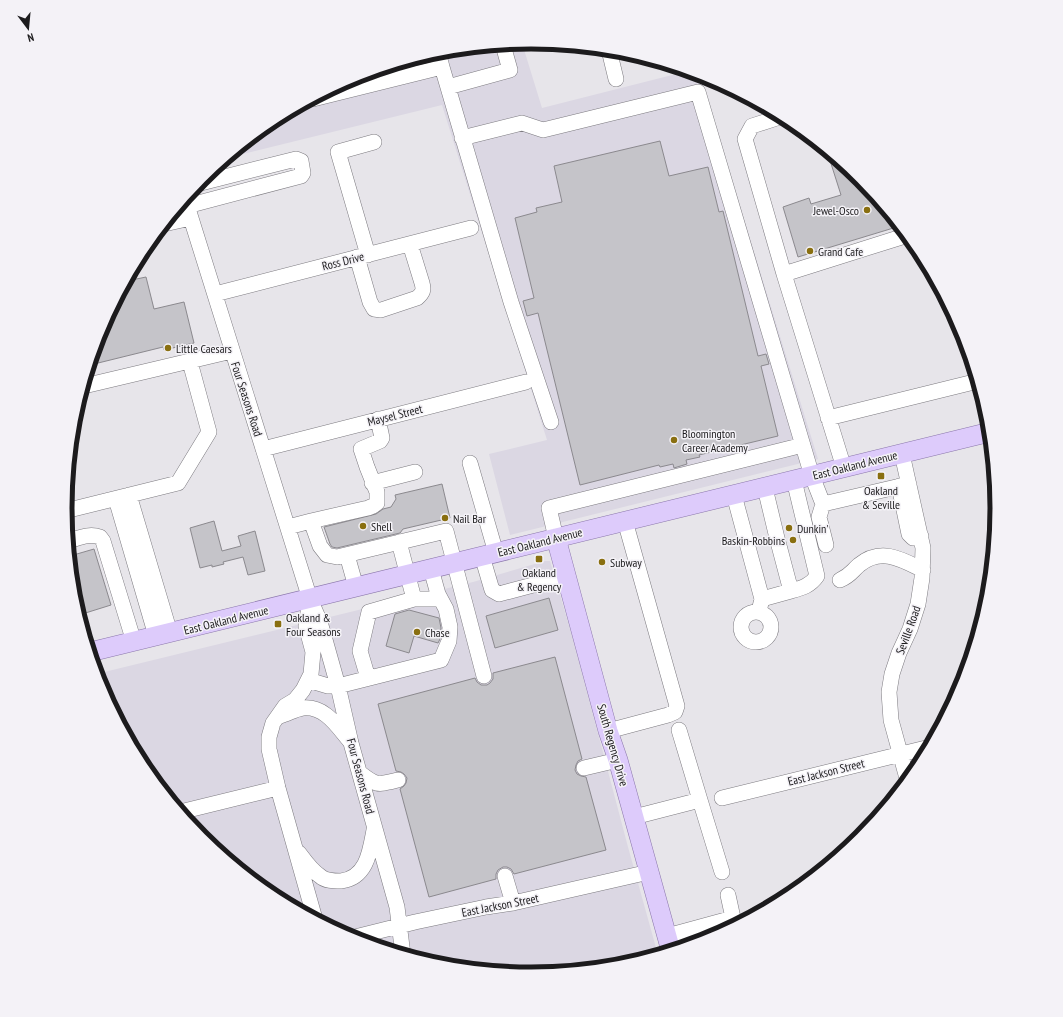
<svg xmlns="http://www.w3.org/2000/svg" width="1063" height="1017" font-family="'PT Sans Narrow',sans-serif">
<rect width="100%" height="100%" fill="#e7e5ea"/>
<path fill="#dbd7e3" d="M522,43L542,108L688,71L699,74L818,459L510,535L489,454L547,440L442,105L227,158L273,120L353,77L441,51Z
M545,561H550L573,639L628,847L658,955L622,966L531,975L440,966L353,939L272,896L201,838L143,767L100,687L96,674L473,582Z"/>
<path fill="#c5c4c9" stroke="#8b898e" d="M660,141L669,176L708,167L719,212L723,211L758,356L766,354L769,364L761,366L778,436L699,455L700,457L686,460L687,464L674,468L673,464L660,467L659,465L580,485L538,313L527,316L523,301L534,298L515,218L537,212L536,208L562,202L554,166Z
M827,151L862,179L900,226L798,257L783,207L809,198L811,204L841,195Z
M146,277L154,309L184,302L194,343L164,350L163,347L90,365L101,330L127,281Z
M442,484L450,518L403,529L400,533L337,548L332,547L330,544L324,527L376,514L383,509L391,507L396,499L395,495Z
M214,521L222,551L241,546L238,536L255,531L265,571L248,575L243,557L223,562L224,564L212,567V565L200,568L190,528Z
M94,549L111,605L79,615L74,599L70,556Z
M549,598L558,630L495,648L486,616Z
M409,610L439,618L441,628L440,639L438,643L414,636L409,653L386,646L395,614Z
M555,657L582,759L578,761L576,765L575,770L577,774L581,776L586,777L606,850L514,874L511,869L507,867H503L498,870L496,874V879L429,897L400,789L404,786L406,783L407,778L404,774L401,772L396,771L378,704L475,678L477,682L481,685H487L490,683L493,679V673Z"/>
<g fill="none" stroke-linecap="round" stroke-linejoin="round">
<g stroke="#7d7b80" stroke-width="16">
<path id="minor" d="M609,50L616,79
M438,52L442,67
M448,87L510,70L503,45
M313,99L442,67L511,302L551,422
M783,116L752,126L745,139L784,274
M462,138L522,123L543,130L698,92L812,476L823,504L909,484
M185,199L310,599L320,622L338,686L351,743L397,907L403,955
M187,206L301,176L303,173L301,161L296,159L197,184
M164,224L191,218
M368,255L338,152L374,142
M357,257L370,302L374,309L381,310L417,298C423,293 424,290 422,283L410,244
M215,294L471,228
M84,386L232,351
M828,418L978,381
M263,449L526,382
M902,454L923,548L922,578L918,604L910,629L899,653L892,674L889,692L891,720L908,782
M470,463L496,553
M844,468L784,274L908,235
M372,483L415,472
M899,486L909,534L913,538L921,536
M129,495L170,633
M734,495L762,599L759,611
M116,499L156,636
M823,504L819,517L826,545
M65,511L178,483L209,432L190,362
M311,521L368,508L373,506L377,503V492L367,467L361,449L380,441L382,438L378,419
M288,527L311,521L320,546L327,555L337,557L446,531L484,676
M556,538L549,508L803,445
M68,541C79,538 89,533 100,537L103,541L134,642
M399,542L414,599
M347,555L356,587
M482,556L492,590L499,594L567,576
M840,580C851,575 851,572 859,565C881,547 901,559 923,570
M791,591C802,588 810,586 817,576L794,480
M310,599L306,626L313,652L311,674L303,690L295,700L285,706L273,723L269,737V749L278,788L315,919
M762,599L791,591L777,538L765,488
M741 627a15 15 0 1 1 30 0a15 15 0 1 1-30 0Z
M368,678L360,651L369,612L414,599H440
M308,680L328,686H338L441,660L449,641L450,627L446,609L438,594L431,569
M280,716C288,714 295,709 303,708C325,706 337,726 349,740
M679,730L700,800
M608,731L668,715L675,712L677,706L625,521
M584,768L618,760
M360,773C377,786 377,785 398,780
M722,798L930,747
M180,812L278,788
M634,817L700,800L722,872
M299,853C305,861 311,870 320,876C325,881 334,881 341,881C367,878 370,851 374,830
M505,876L513,903
M667,936L733,918L728,895
M351,938L415,922L486,907L513,903L649,872"/>
</g>
<g stroke="#8b77ab" stroke-width="20">
<path id="major" d="M556,538L608,731L618,760L671,951
M90,652L990,432"/>
</g>
<use href="#minor" stroke="#fff" stroke-width="15"/>
<use href="#major" stroke="#ddcbfb" stroke-width="19"/>
</g>
<g fill="#896f10" stroke="#f4f2f7" stroke-width="1.5">
<circle cx="867" cy="210" r="4"/>
<circle cx="810" cy="251" r="4"/>
<circle cx="168" cy="348" r="4"/>
<circle cx="674" cy="440" r="4"/>
<rect x="877" y="472" width="8" height="8" rx="2"/>
<circle cx="445" cy="518" r="4"/>
<circle cx="363" cy="526" r="4"/>
<circle cx="789" cy="528" r="4"/>
<circle cx="793" cy="540" r="4"/>
<rect x="535" y="555" width="8" height="8" rx="2"/>
<circle cx="602" cy="562" r="4"/>
<rect x="274" y="620" width="8" height="8" rx="2"/>
<circle cx="417" cy="632" r="4"/>
</g>
<g text-anchor="middle" dominant-baseline="central" stroke-width="3" stroke-linejoin="round" paint-order="stroke">
<g font-size="12" fill="#1c1b1d" stroke="#f4f2f7" text-anchor="start">
<text x="859" y="210" text-anchor="end">Jewel-Osco</text>
<text x="818" y="251">Grand Cafe</text>
<text x="176" y="348">Little Caesars</text>
<text x="682" y="433">Bloomington<tspan x="682" dy="14">Career Academy</tspan></text>
<text x="881" y="490" text-anchor="middle">Oakland<tspan x="881" dy="14">&amp; Seville</tspan></text>
<text x="453" y="518">Nail Bar</text>
<text x="371" y="526">Shell</text>
<text x="797" y="528">Dunkin'</text>
<text x="785" y="540" text-anchor="end">Baskin-Robbins</text>
<text x="610" y="562">Subway</text>
<text x="539" y="572" text-anchor="middle">Oakland<tspan x="539" dy="14">&amp; Regency</tspan></text>
<text x="286" y="617">Oakland &amp;<tspan x="286" dy="14">Four Seasons</tspan></text>
<text x="425" y="632">Chase</text>
</g>
<g font-size="12" fill="#1c1b1d" stroke="#f4f2f7">
<text transform="translate(343 261) rotate(-14)">Ross Drive</text>
<text transform="translate(247 399) rotate(72)">Four Seasons Road</text>
<text transform="translate(395 415) rotate(-14)">Maysel Street</text>
<text transform="translate(855 465) rotate(-14)">East Oakland Avenue</text>
<text transform="translate(540 542) rotate(-14)">East Oakland Avenue</text>
<text transform="translate(226 620) rotate(-14)">East Oakland Avenue</text>
<text transform="translate(908 630) rotate(-70)">Seville Road</text>
<text transform="translate(613 745) rotate(74)">South Regency Drive</text>
<text transform="translate(826 772) rotate(-14)">East Jackson Street</text>
<text transform="translate(361 776) rotate(75)">Four Seasons Road</text>
<text transform="translate(500 905) rotate(-11)">East Jackson Street</text>
</g>
</g>
<path d="M0 0H1063V1017H0ZM72 508a459 459 0 1 1 918 0a459 459 0 1 1-918 0Z" fill="#f4f2f7" fill-rule="evenodd"/>
<path fill="none" stroke="#1c1b1d" stroke-width="5" d="M72 508a459 459 0 1 1 918 0a459 459 0 1 1-918 0Z"/>
<g transform="translate(28 28) rotate(164)" stroke="#f4f2f7" stroke-width="3" paint-order="stroke">
<path d="M0-3L7 15L0 10L-7 15Z" fill="#1c1b1d"/>
<text y="-6" font-size="11" font-weight="bold" text-anchor="middle" fill="#1c1b1d">N</text>
</g>
</svg>
